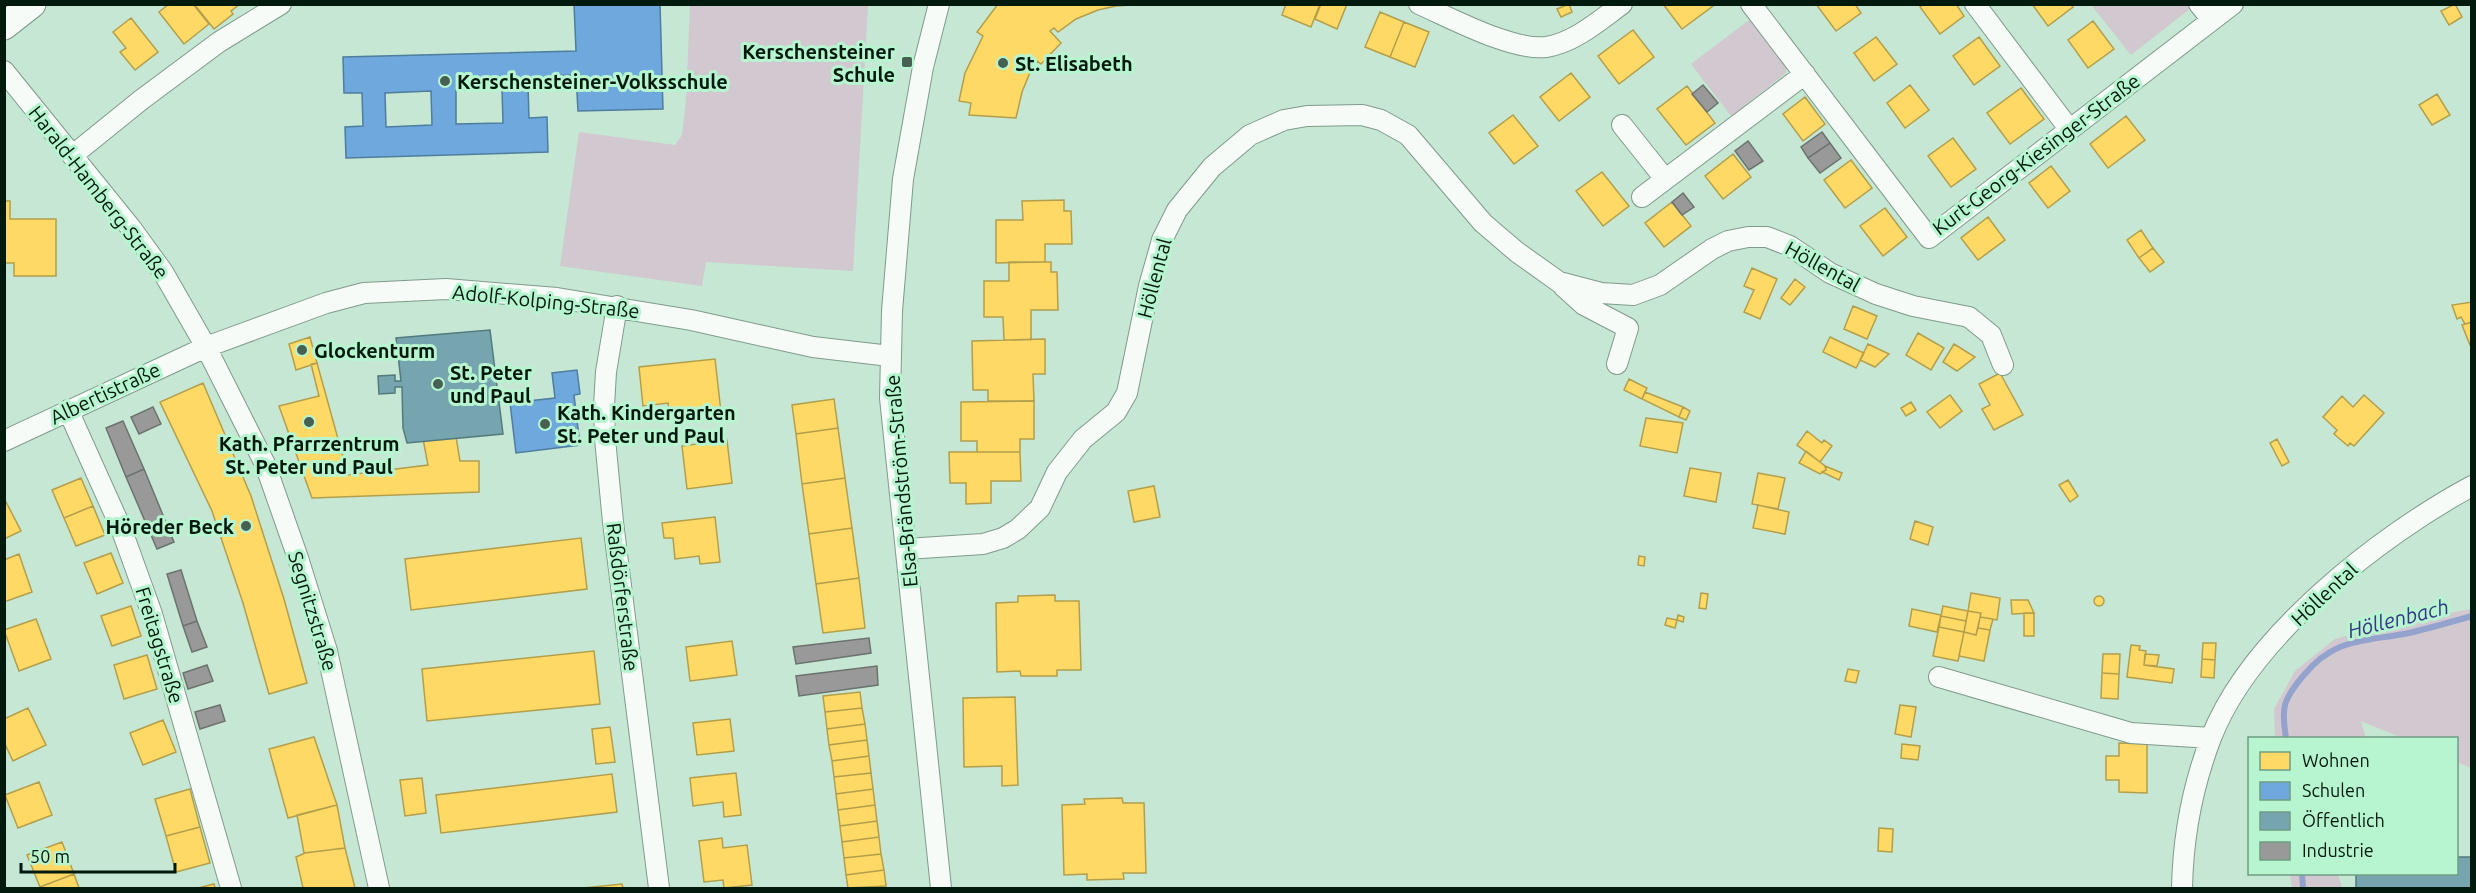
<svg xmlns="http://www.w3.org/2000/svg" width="2476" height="893" font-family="Ubuntu,sans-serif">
<rect width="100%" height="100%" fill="#c5e7d3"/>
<path fill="#d2c8d0" d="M2094,4H2188L2191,8L2131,55L2092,6Z
M690,5H868L853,271L706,262L702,286L560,266L579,132L675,145L682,135L686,100Z
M1753,17L1786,60V73L1731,116L1691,64Z
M2471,609V768L2457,762L2456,738H2402L2361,721L2366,738H2275L2274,709L2295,671L2335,639L2390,624Z
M2290,874H2338L2342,888H2292Z"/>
<path fill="#ffd966" stroke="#b39f4b" stroke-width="1.5" d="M169,4H193L209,24L184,44L159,12Z
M194,4H240L231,11L233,14L214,29Z
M998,4H1149L1116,6L1098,10L1076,19L1058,32L1054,28L1050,31L1061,43L1041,64L1037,61L1031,70L1022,92L1016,118L969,115L971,103L959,101L965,73L983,36L977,32Z
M1286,4H1320L1311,27L1282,15Z
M1321,4H1347L1337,29L1315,19Z
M1569,4L1572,12L1561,17L1557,9Z
M1663,4H1712L1713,6L1682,29Z
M1816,4H1855L1861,13L1836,31Z
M1924,4H1956L1964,16L1940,34L1920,7Z
M2032,4H2071L2073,7L2048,26Z
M2455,4L2462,17L2449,25L2441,11Z
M1380,12L1404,22L1390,57L1365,47Z
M131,18L158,52L135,70L120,52L126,48L113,32Z
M2093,21L2114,49L2088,68L2068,40Z
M1404,22L1429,32L1415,67L1390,57Z
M1633,30L1654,57L1619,84L1598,56Z
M1876,37L1897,64L1874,81L1854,53Z
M1979,37L2000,66L1974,85L1953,56Z
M1571,73L1590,97L1559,121L1540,97Z
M1910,85L1929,110L1905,128L1887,103Z
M1687,86L1715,123L1686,145L1657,109Z
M2021,88L2044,119L2010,144L1987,113Z
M2437,94L2450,115L2432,125L2419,105Z
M1805,97L1825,124L1803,141L1783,114Z
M1513,115L1538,146L1514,164L1489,133Z
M2126,116L2145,140L2108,168L2090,144Z
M1953,138L1976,169L1951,187L1928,156Z
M1733,154L1751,177L1723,199L1705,176Z
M1851,160L1872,188L1845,208L1824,180Z
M2051,166L2070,191L2048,208L2029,183Z
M1602,172L1629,206L1603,226L1576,191Z
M1064,200V211H1071L1072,244H1045V262L996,263V220H1023L1022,201Z
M4,201H10V219H56V276H14V263H4Z
M1672,202L1691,226L1664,247L1645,223Z
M1885,208L1907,237L1883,256L1860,226Z
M1988,217L2005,240L1978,260L1961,238Z
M2141,230L2153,248L2139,258L2127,240Z
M2153,248L2164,262L2150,272L2139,258Z
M1009,262H1051V272H1057L1058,310H1031V340H1004L1003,317H984V281H1009Z
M1752,268L1777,279L1760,319L1744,312L1754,290L1744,286Z
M1795,279L1805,287L1790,305L1781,298Z
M2472,302V322L2465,324L2461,317L2457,319L2452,305Z
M1853,306L1877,316L1867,339L1844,329Z
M2472,322V345H2470L2462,325Z
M1918,333L1944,348L1931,370L1906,355Z
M310,337L317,363L296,370L289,344Z
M1830,337L1864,353L1856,368L1823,352Z
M1045,339V374H1033L1034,401H988V390H973L972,341Z
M1868,344L1889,354L1875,367L1860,360Z
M1954,344L1975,357L1957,371L1943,362Z
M715,359L721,412L670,417L668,403L643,406L639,367Z
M317,363L348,475L428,465L423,439L456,437L460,461H479V492L312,498L279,406L319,396L311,364Z
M2000,373L2023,415L1994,430L1982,409L1990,405L1979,384Z
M1629,379L1647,388L1642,399L1624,390Z
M203,383L251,496L284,599L307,683L269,694L243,603L212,511L160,402Z
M1645,392L1683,407L1679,417L1642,399Z
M1950,395L1962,411L1940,428L1927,412Z
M2364,395L2384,413L2354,446L2350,443L2348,446L2334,434L2337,430L2323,417L2342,396L2353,407Z
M834,399L838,428L796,434L792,405Z
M1034,401V439H1020V452H977V441H961V402Z
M1911,402L1916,410L1906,416L1901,408Z
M1683,407L1690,411L1686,420L1679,417Z
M1646,418L1683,423L1677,453L1640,446Z
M838,428L845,478L802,484L796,434Z
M1807,431L1822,443L1824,440L1832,446L1820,462L1797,445Z
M2277,439L2289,462L2282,466L2270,443Z
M727,440L732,483L687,489L682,446Z
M1806,451L1825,466L1826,470L1820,474L1799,463Z
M949,452H1020L1021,481H991V503L966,504V483H950Z
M1825,466L1842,473L1839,480L1822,472L1826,470Z
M1690,468L1721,473L1716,502L1684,496Z
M1758,473L1785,478L1778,509L1752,504Z
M81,478L93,506L64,518L52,490Z
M845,478L852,528L809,534L802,484Z
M2068,480L2078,496L2070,502L2059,485Z
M1154,486L1160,517L1134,522L1128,491Z
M4,498L21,531L4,539Z
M1758,505L1789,512L1785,534L1753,528Z
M93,506L105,535L76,546L64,518Z
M715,517L720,562L700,564L699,556L675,559L673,538H664L662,523Z
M1915,521L1933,527L1928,545L1910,539Z
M852,528L859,578L816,584L809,534Z
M581,538L587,589L411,610L405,559Z
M111,553L123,583L97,594L84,563Z
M19,554L32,592L4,602V560Z
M1639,556L1645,557L1644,566L1638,565Z
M859,578L865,628L823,633L816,584Z
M1701,593L1708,594L1706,609L1699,608Z
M1971,593L2000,598L1997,620L1980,617L1981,613L1968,611Z
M1055,595V601H1079L1081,670H1057V676H1021L1020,671L997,672L996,603L1018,602V596Z
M2094 601a5 5 0 1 1 10 0a5 5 0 1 1-10 0Z
M2011,600H2028L2034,613L2012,614Z
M131,606L141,636L112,646L101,616Z
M1943,606L1968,611L1966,621L1941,616Z
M1912,609L1941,615L1937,632L1909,626Z
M1968,611L1981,613L1976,635L1964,632Z
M2024,613H2034V636H2024Z
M1678,615L1684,617L1683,622L1677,620Z
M1941,616L1966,621L1964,632L1939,627Z
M1980,617L1993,619L1990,630L1978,628Z
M1667,618L1677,620L1675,628L1665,625Z
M36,619L51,659L19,671L4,630Z
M1939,627L1964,632L1958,661L1933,656Z
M1978,628L1990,630L1984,661L1959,656L1964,632L1976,635Z
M732,641L737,675L690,681L686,647Z
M2203,643H2216L2215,660L2202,659Z
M2131,645L2140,646L2139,650L2146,651L2144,665L2174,669L2172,683L2127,677Z
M594,651L600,704L427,721L422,669Z
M2103,654H2120L2119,674L2102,673Z
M2145,654L2159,655L2157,666L2144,665Z
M147,655L157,689L124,699L114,665Z
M2202,659L2215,660L2214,678L2201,677Z
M1848,669L1859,671L1856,683L1845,681Z
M2102,673L2119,674L2118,699L2101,698Z
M860,692L862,708L825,712L823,696Z
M1015,697L1018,785L1002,786V766L964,767L963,698Z
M1900,705L1916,707L1911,737L1895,734Z
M28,708L46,745L13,761L4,742V719Z
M862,708L865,724L827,729L825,712Z
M730,719L734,751L697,755L693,723Z
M163,720L176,752L143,765L130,733Z
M865,724L867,740L829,745L827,729Z
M610,727L615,762L596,764L592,729Z
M314,737L337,805L288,818L269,749Z
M867,740L869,756L832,761L829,745Z
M2119,743L2147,744V793L2119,792V780H2106V756H2119Z
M1902,744L1920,746L1918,760L1901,758Z
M869,756L871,773L834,777L832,761Z
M736,773L741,815L724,817L723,802L693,806L690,778Z
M871,773L873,789L836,794L834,777Z
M612,774L617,812L441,833L436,795Z
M422,778L426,813L405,816L400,780Z
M39,782L52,815L18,828L5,795Z
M190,789L200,827L166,836L155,799Z
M873,789L875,805L838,810L836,794Z
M1122,798L1123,803H1144L1146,873H1123L1124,879L1087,880V874L1064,875L1062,805L1085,804L1084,799Z
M337,805L345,848L304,853L297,815Z
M875,805L877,821L840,826L838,810Z
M877,821L879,837L842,842L840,826Z
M200,827L210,863L176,872L166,836Z
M1879,828L1893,829L1892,852L1878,851Z
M879,837L881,854L844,858L842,842Z
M722,838L723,848L747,845L752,885L724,888L723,880L704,882L699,841Z
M62,842L74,874L40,887L27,855Z
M345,848L355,888H303L296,857L305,853Z
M881,854L884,870L846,875L844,858Z
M884,870L886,886L848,888L846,875Z
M74,874L79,888H40V887Z
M214,884L215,888H198Z
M622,884L623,888H583Z"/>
<path fill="#6fa8dc" stroke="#4e7d9e" stroke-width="1.5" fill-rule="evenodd" d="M574,4H660L663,109L578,111L576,75L546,76V85H528L529,118L547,117L548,152L346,158L345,127L363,126L362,93H344L343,57L576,51ZM502,89L503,123L456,124V90ZM431,91L432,125L386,127L385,93Z
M577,370L580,394L574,395L580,445L516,453L510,403L555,398L552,373Z"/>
<path fill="#76a5af" stroke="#537b7e" stroke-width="1.5" d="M490,330L503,434L407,443L403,428L402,387H395V393L379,394L378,376L395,375V381H401L396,338Z
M2456,857H2472V888H2356V874H2456Z"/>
<path fill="#999" stroke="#6c736f" stroke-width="1.5" d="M1703,85L1718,103L1707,112L1692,94Z
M1822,132L1830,143L1808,158L1801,147Z
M1748,141L1763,161L1749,170L1735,151Z
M1830,143L1841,158L1820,173L1808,158Z
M1683,193L1694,207L1682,215L1672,202Z
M153,407L161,424L139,434L131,417Z
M123,421L144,469L126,477L106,428Z
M144,469L174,542L157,549L126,477Z
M181,570L197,621L183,626L167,574Z
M197,621L207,647L192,652L183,626Z
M869,638L871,653L796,664L793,647Z
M207,665L213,681L188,689L183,673Z
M877,666L878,685L799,696L796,676Z
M220,705L225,721L200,729L195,712Z"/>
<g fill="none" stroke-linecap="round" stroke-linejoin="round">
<path stroke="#94a3cd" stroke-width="6" d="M2286,738C2281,707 2283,700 2303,676C2335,637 2364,642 2409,633C2430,628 2451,622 2472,616
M2302,874L2303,888"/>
<g stroke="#809b8c" stroke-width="22">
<path id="street" d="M939,4L923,67L903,179L892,311L890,398L941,888
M1419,4C1451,18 1512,51 1546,47C1574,43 1600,20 1622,4
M1751,4L1929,238L2233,4
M1975,4L2070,130
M2199,4L2212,20
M4,71L131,228L163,272L206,347L265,464L298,558L327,651L379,888
M1622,125L1665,179
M73,155L141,100L219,42L281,4
M1642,197L1805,74
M1563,286L1584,305L1628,328L1617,364
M617,306L606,372L604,406L605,439L613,522L659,888
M68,410L121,528L152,614L231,888
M4,441L206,347L326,303L364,293L446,289L557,298L691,320L813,347L890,356
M906,549L983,544L1003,538L1018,529L1040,508L1057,472L1083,439L1116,412L1127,393L1149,286L1162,240L1177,210L1212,167L1250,135L1284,120L1307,116L1362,115L1381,120L1408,135L1483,223L1517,252L1559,282L1601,293L1633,295L1660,285L1712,249L1728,241L1748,237H1767L1790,246L1830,273L1876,294L1913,306L1969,317L1991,335L2003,365
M1939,677L2131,733L2211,738
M2182,888C2183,838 2193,785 2211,738C2250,637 2379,536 2472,486"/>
</g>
<g stroke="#809b8c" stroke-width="29">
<path id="secondary" d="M4,26L32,4"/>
</g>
<use href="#street" stroke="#f6fbf8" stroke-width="20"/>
<use href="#secondary" stroke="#f6fbf8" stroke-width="27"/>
</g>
<g fill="#466152" stroke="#b7f5d1" stroke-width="2">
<rect x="901" y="56" width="12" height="12" rx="3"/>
<circle cx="1003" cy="63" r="6"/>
<circle cx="445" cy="81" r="6"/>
<circle cx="302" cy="350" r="6"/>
<circle cx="438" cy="384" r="6"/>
<circle cx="309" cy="422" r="6"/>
<circle cx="545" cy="424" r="6"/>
<circle cx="246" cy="526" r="6"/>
</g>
<g text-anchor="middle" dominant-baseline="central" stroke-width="6" stroke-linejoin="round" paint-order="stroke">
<g font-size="20" font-weight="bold" fill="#02190d" stroke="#b7f5d1" text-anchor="start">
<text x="895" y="51" text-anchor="end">Kerschensteiner<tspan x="895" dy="23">Schule</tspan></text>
<text x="1015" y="63">St. Elisabeth</text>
<text x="457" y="81">Kerschensteiner-Volksschule</text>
<text x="314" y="350">Glockenturm</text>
<text x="450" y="372">St. Peter<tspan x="450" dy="23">und Paul</tspan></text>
<text x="557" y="412">Kath. Kindergarten<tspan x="557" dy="23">St. Peter und Paul</tspan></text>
<text x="309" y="443" text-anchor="middle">Kath. Pfarrzentrum<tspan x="309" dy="23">St. Peter und Paul</tspan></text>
<text x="234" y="526" text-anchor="end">Höreder Beck</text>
</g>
<g font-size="20" fill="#02190d" stroke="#b7f5d1">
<text transform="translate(2036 154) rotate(-37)">Kurt-Georg-Kiesinger-Straße</text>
<text transform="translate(99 192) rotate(52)">Harald-Hamberg-Straße</text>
<text transform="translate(1823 266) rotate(29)">Höllental</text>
<text transform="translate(1154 278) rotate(-75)">Höllental</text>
<text transform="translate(546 301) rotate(6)">Adolf-Kolping-Straße</text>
<text transform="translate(105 393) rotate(-25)">Albertistraße</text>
<text transform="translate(901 481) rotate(-95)">Elsa-Brändström-Straße</text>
<text transform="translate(2324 594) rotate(-43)">Höllental</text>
<text transform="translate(623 597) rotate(83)">Raßdörferstraße</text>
<text transform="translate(313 611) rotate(73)">Segnitzstraße</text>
<text transform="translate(160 645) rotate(73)">Freitagstraße</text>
</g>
<g font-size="21" font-style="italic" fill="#373587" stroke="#b7f5d1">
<text transform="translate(2398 618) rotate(-14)">Höllenbach</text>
</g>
</g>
<rect width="2476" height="893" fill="none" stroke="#02190d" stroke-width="12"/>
<rect x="2248" y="737" width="210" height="138" fill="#b7f5d1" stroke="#6f9d83" stroke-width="1.5"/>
<rect x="2260" y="752" width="30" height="18" fill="#ffd966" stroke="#6f9d83" stroke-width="1.5"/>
<text x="2302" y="767" font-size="18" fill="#02190d">Wohnen</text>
<rect x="2260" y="782" width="30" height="18" fill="#6fa8dc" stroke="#6f9d83" stroke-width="1.5"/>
<text x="2302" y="797" font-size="18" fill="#02190d">Schulen</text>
<rect x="2260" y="812" width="30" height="18" fill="#76a5af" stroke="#6f9d83" stroke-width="1.5"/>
<text x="2302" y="827" font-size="18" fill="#02190d">Öffentlich</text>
<rect x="2260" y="842" width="30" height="18" fill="#999999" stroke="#6f9d83" stroke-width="1.5"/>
<text x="2302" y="857" font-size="18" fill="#02190d">Industrie</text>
<path d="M21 863v9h154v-9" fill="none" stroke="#02190d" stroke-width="3"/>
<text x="30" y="863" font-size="18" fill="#02190d" stroke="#b7f5d1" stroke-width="4.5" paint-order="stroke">50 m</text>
</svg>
